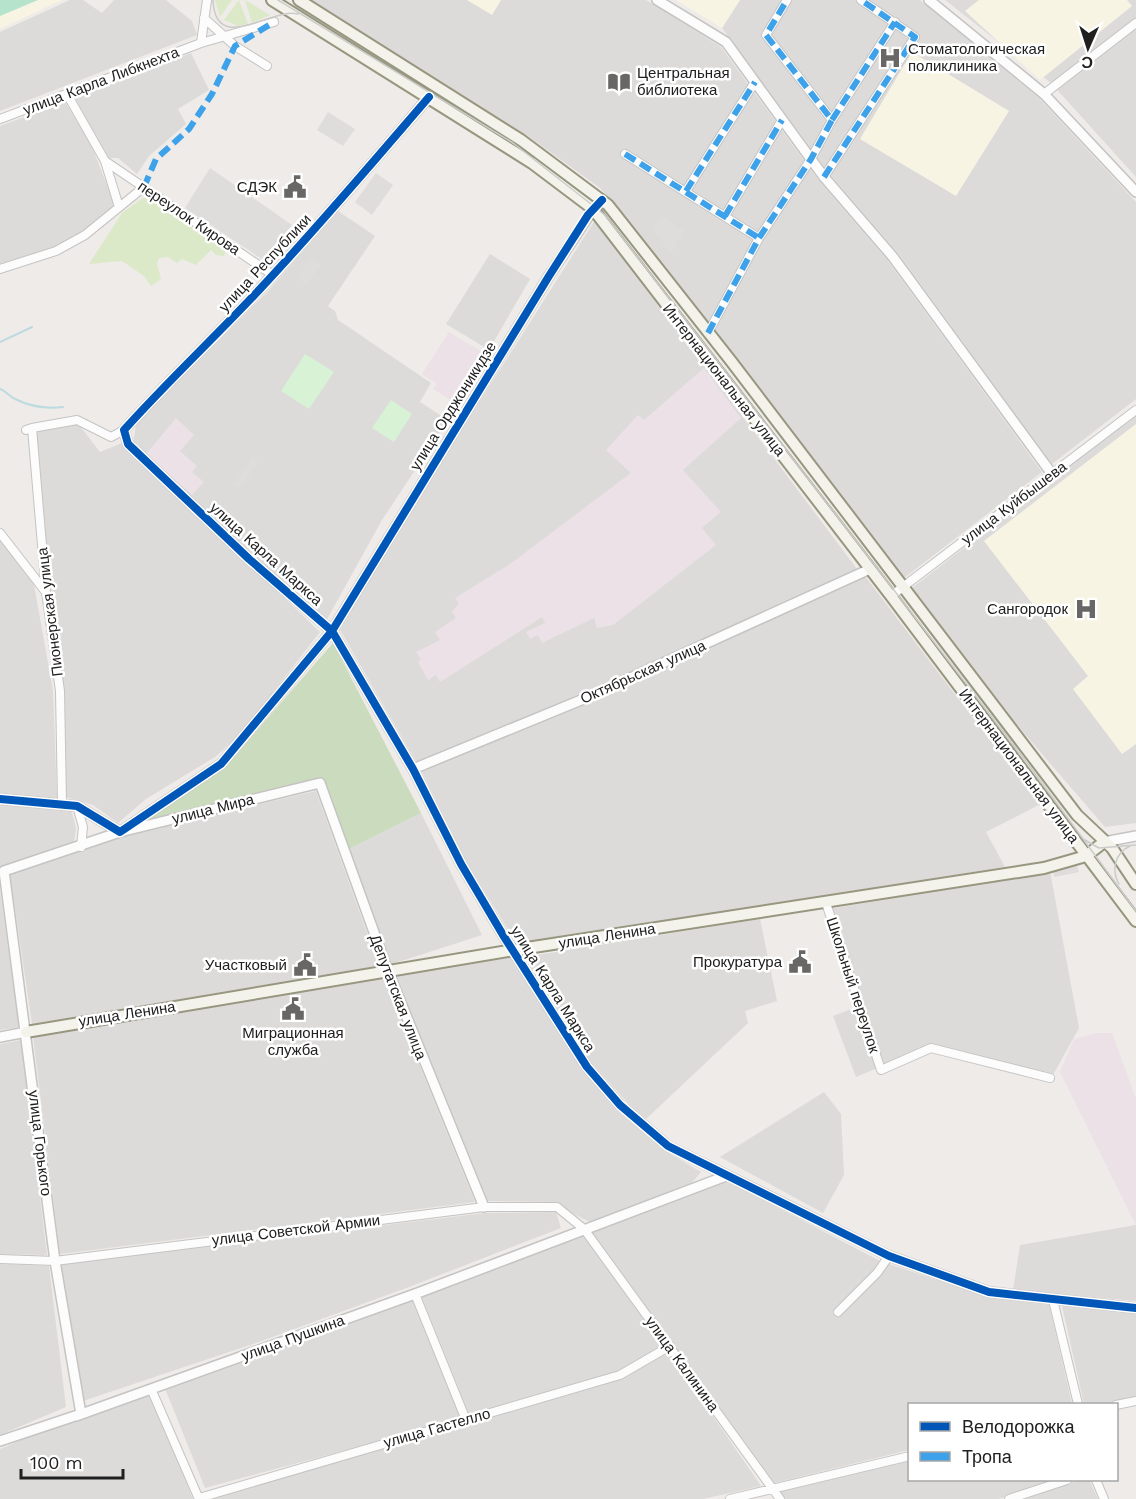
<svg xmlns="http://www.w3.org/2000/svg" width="1136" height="1499" font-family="'Work Sans',sans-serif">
<rect width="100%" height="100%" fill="#eeebe8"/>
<path fill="#dddbda" d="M70,0H83L102,13L114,0H166L192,21L197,35L0,111V32Z
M311,0H646L721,47L819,181L888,261L1042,472L904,578L736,357L600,188L525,134Z
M740,0H920L1039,98L1136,202V399L1052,464L898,253L829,173L722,28Z
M945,0H1136V177L1051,83Z
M191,53L209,90L178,109L186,124L149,156L137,174L118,158H109L75,98Z
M65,102L92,147L116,208L85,231L60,245L0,265V126Z
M338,211L375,236L328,306L335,311L338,320L431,383L420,402L448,420L382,520L326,621L133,444L136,424L268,291Z
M595,220L857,569L611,681L417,763L340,630L398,530Z
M490,254L530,279L489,350L446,324Z
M1136,415V823L1105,827L1011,718L912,588Z
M77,422L100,452L122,443L320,632L238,737L215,757L146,799L118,823L93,805L66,797L64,691L32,431Z
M0,541L33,579L53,691L57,799L0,796Z
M865,576L1039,805L986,832L1005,867L517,944L466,861L420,768Z
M316,791L379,966L32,1024L10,874L121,836Z
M0,803L71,809L76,828L74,844L0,867Z
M1050,871L1079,1028L1053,1075L931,1045L856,1077L833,1016L862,1005L830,909Z
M0,890L19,1027L0,1030Z
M760,919L777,1001L745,1011L748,1023L644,1121L590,1061L525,957Z
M511,957L582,1070L615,1109L664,1150L701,1172L690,1185L590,1222L549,1202L488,1201L396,976Z
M384,978L475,1202L60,1254L33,1037Z
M21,1040L47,1255L0,1254V1044Z
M824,1092L841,1114L844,1175L823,1213L720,1157Z
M725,1180L880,1261L988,1297L1049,1305L1072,1404H910L909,1450L774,1483L590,1232Z
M556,1212L561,1228L409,1287L253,1344L77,1403L61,1264L485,1213Z
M1136,1225V1301L1013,1290L1020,1245Z
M584,1233L665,1346L619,1372L470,1416L421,1295Z
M0,1264L49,1266L66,1407L0,1435Z
M412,1300L461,1419L205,1488L164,1386Z
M1062,1306L1136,1313V1398L1106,1404H1084Z
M669,1352L761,1486L703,1499H209L208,1495L621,1379Z
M151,1393L193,1499H0V1449L73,1419Z
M909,1460L910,1480H1056L999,1499H785L780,1492Z
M1080,1480H1089L1098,1499H1019Z"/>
<path fill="#ebe1e7" d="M449,332L484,353L453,401L433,389L437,384L422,374Z
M704,368L741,418L683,470L721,512L702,528L716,545L613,625L597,628L594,618L542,643L538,635L530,639L526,632L545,623L542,617L440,682L436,675L428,680L418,662L421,660L416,652L440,640L435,632L456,618L452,612L459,603L455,598L510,564L631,473L606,450L638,415L644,420Z
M176,418L194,435L180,451L197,466L192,472L204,482L192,495L146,454Z
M1097,1033H1112L1136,1099V1225L1060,1072L1074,1039Z"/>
<path fill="#f7f4e4" d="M0,0H62L0,29Z
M467,0H501L492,15Z
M676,0H740L722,28Z
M979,0H1127L1132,6L1040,80L965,11Z
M912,52L1009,111L956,196L860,139Z
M1136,424V744L1122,754L1073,689L1088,676L984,541Z"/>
<path fill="#dcdbda" d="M421,813L482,935L392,964L349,849Z"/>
<path fill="#dce9c8" d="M215,0H232L220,17Z
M239,0L248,24L238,26L224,20Z
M245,0L270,15L252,23Z
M143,198H149L226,250L224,256L216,255L211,250L196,265L182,259L177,263L168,257L159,258L157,263L161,279L151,286L144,276L122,261L89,264L122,213Z"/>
<path fill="#cbdbbe" d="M333,643L421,813L349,849L322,778L152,822L149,813L225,767Z"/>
<path fill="#d7f2d5" d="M305,354L334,372L309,409L281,391Z
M391,400L412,414L394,442L372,428Z"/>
<path fill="#b5e3cc" d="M0,0H38L0,16Z"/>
<path fill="#dedddc" d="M963,35L993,56L981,72L952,52Z
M328,112L355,129L343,146L317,130Z
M210,168L292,225L262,259L185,208Z
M376,173L393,185L372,215L355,202Z
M662,216L684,231L671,254L653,229Z
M311,258L321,265L307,285L297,277Z
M252,458L258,462L240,488L234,484Z
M1077,866L1079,872L1054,877L1053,871Z"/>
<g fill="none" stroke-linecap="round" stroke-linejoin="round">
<path stroke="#bddae0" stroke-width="2" d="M0,342L32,327
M0,389C6,391 9,396 15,399C31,407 47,409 63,407"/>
<g stroke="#c5c4c3" stroke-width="10">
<path id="minor" d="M204,18L235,46L267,66
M201,43L207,0
M67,94L105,161L273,275
M1044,94L1136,23
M0,119L201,43L274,22
M832,120L895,22
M625,154L759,238
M105,161L119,207
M824,177L915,37L861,0
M686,191L755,82
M725,216L782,120
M0,269L56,251L85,235L144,187
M708,333L759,238L811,159L832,120L766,35L787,0
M32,428L77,420L111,437L124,430
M26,430L32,428L46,592L60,691L62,802
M0,533L45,591
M891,596L1136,410
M77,806L83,827L81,847
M826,903L881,1070L931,1048L1050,1078
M0,1259L55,1261L484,1207H557L584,1229L780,1499
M415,1294L466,1420
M1053,1300L1078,1404
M838,1312L877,1273L889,1256
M152,1391L199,1499
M1116,1405L1136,1401
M1096,1480L1104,1499
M199,1498L620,1375L670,1346
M730,1499L910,1456
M1009,1499L1067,1480"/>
</g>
<g stroke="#c5c4c3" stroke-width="12">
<path id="tertiary" d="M657,0L726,42L824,177L893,257L1052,474
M929,0L1044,94L1136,192
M429,97C373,162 318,227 260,289C215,337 168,381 124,430L128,444L249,559L332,631L413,769L461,864L503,935L587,1067L620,1105L668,1146L889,1256L989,1292L1136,1308
M413,769L586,698L870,569
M0,799L77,806L120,832L221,764L332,631L549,276L596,205
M1104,842L1136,836
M0,1037L26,1032
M76,1416L415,1294L726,1176
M0,1441L81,1414L55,1261L4,871L120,832L320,783L388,971L484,1207"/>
</g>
<g stroke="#979780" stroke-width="14">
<path id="secondary" d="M272,0L532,163L593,209L891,596L1136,921
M299,0L521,140L608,205L731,361L1077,815L1112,848L1136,884
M26,1032L514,950L1044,868L1086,856L1104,842"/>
</g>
<use href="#minor" stroke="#fcfcfc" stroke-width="8"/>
<use href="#tertiary" stroke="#fcfcfc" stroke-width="9"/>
<use href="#secondary" stroke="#f3f3eb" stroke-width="10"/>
<path stroke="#cbcbca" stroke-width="1.5" d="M213,0C215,56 273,7 298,14
M278,0L513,143L605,215L1028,764L1136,911
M1083,839L1099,848L1136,845
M1119,884C1111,870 1115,853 1130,846"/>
<path stroke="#3da2ea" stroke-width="6" stroke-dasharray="12 6" stroke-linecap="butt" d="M832,120L895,22
M625,154L759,238
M824,177L915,37L861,0
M144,187L156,159L189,129L212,94L235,46L274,22
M686,191L755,82
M725,216L782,120
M708,333L759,238L811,159L832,120L766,35L787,0"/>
<g stroke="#fff" stroke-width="11">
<path id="cycleway" d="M429,97C373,162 318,227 260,289C215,337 168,381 124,430L128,444L249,559L332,631L413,769L461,864L503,935L587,1067L620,1105L668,1146L889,1256L989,1292L1136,1308
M0,799L77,806L120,832L221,764L332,631L549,276L588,215L602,200"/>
</g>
<use href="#cycleway" stroke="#0057b8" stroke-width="8"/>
</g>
<defs>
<g id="hospital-bare" transform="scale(1.8)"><path d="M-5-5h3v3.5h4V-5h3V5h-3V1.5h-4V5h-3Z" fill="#686766" stroke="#fff" stroke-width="2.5" paint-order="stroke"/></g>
<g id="library-bare" transform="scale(1.8)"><path d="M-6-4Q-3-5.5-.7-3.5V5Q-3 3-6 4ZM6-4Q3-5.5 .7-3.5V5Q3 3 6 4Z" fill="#686766" stroke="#fff" stroke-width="2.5" paint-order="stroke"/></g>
<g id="civic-bare" transform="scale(1.8)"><path d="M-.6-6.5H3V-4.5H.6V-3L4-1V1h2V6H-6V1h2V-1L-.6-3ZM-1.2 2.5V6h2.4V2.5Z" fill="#686766" stroke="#fff" stroke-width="2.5" paint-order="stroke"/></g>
</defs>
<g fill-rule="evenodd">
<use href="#hospital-bare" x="890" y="58"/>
<use href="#library-bare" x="619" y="82"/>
<use href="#civic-bare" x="295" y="187"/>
<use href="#hospital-bare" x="1086" y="609"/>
<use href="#civic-bare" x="800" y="962"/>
<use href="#civic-bare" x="305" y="965"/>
<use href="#civic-bare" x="293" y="1009"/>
</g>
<g text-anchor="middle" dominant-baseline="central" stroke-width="5" stroke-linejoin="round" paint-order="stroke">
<g font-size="15" fill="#202020" stroke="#fff" text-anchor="end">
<text x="908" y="49" text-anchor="start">Стоматологическая<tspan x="908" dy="17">поликлиника</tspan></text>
<text x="637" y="73" text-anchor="start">Центральная<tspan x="637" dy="17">библиотека</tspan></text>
<text x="277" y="187">СДЭК</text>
<text x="1068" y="609">Сангородок</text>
<text x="782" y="962">Прокуратура</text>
<text x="287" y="965">Участковый</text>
<text x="293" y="1033" text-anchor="middle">Миграционная<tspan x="293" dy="17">служба</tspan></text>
</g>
<g font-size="15" fill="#202020" stroke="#fff">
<text transform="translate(101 81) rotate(-21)">улица Карла Либкнехта</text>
<text transform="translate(189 218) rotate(34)">переулок Кирова</text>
<text transform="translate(265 263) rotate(-47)">улица Республики</text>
<text transform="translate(724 380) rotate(52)">Интернациональная улица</text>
<text transform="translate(453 406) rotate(-58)">улица Орджоникидзе</text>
<text transform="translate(1014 503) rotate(-37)">улица Куйбышева</text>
<text transform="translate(266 554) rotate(42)">улица Карла Маркса</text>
<text transform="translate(50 612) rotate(-97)">Пионерская улица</text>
<text transform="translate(643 672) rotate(-24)">Октябрьская улица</text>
<text transform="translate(1019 766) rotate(53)">Интернациональная улица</text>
<text transform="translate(213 809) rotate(-14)">улица Мира</text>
<text transform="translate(607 936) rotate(-9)">улица Ленина</text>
<text transform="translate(853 985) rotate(72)">Школьный переулок</text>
<text transform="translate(553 989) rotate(58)">улица Карла Маркса</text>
<text transform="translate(398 997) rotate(69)">Депутатская улица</text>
<text transform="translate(127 1014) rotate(-9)">улица Ленина</text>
<text transform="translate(40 1143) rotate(83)">улица Горького</text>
<text transform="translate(296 1230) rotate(-7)">улица Советской Армии</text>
<text transform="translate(293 1338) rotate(-20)">улица Пушкина</text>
<text transform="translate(682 1364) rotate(54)">улица Калинина</text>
<text transform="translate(437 1428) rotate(-16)">улица Гастелло</text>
</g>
</g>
<rect x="908" y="1403" width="210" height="78" fill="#ffffff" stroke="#a6a6a6" stroke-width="1.5"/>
<rect x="920" y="1422" width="30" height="9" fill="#0057b8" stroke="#a6a6a6" stroke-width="1.5"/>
<text x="962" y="1433" font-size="18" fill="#202020">Велодорожка</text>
<rect x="920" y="1452" width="30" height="9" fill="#3da2ea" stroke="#a6a6a6" stroke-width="1.5"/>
<text x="962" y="1463" font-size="18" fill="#202020">Тропа</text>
<g transform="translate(1088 48) rotate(183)" stroke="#ffffff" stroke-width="4.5" paint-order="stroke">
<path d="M0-4.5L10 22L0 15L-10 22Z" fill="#202020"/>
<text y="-9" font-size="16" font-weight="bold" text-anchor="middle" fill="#202020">С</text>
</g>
<path d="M21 1469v9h102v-9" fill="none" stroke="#202020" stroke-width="3"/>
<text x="30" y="1469" font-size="18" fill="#202020" stroke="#ffffff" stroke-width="4.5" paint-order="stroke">100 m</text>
</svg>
